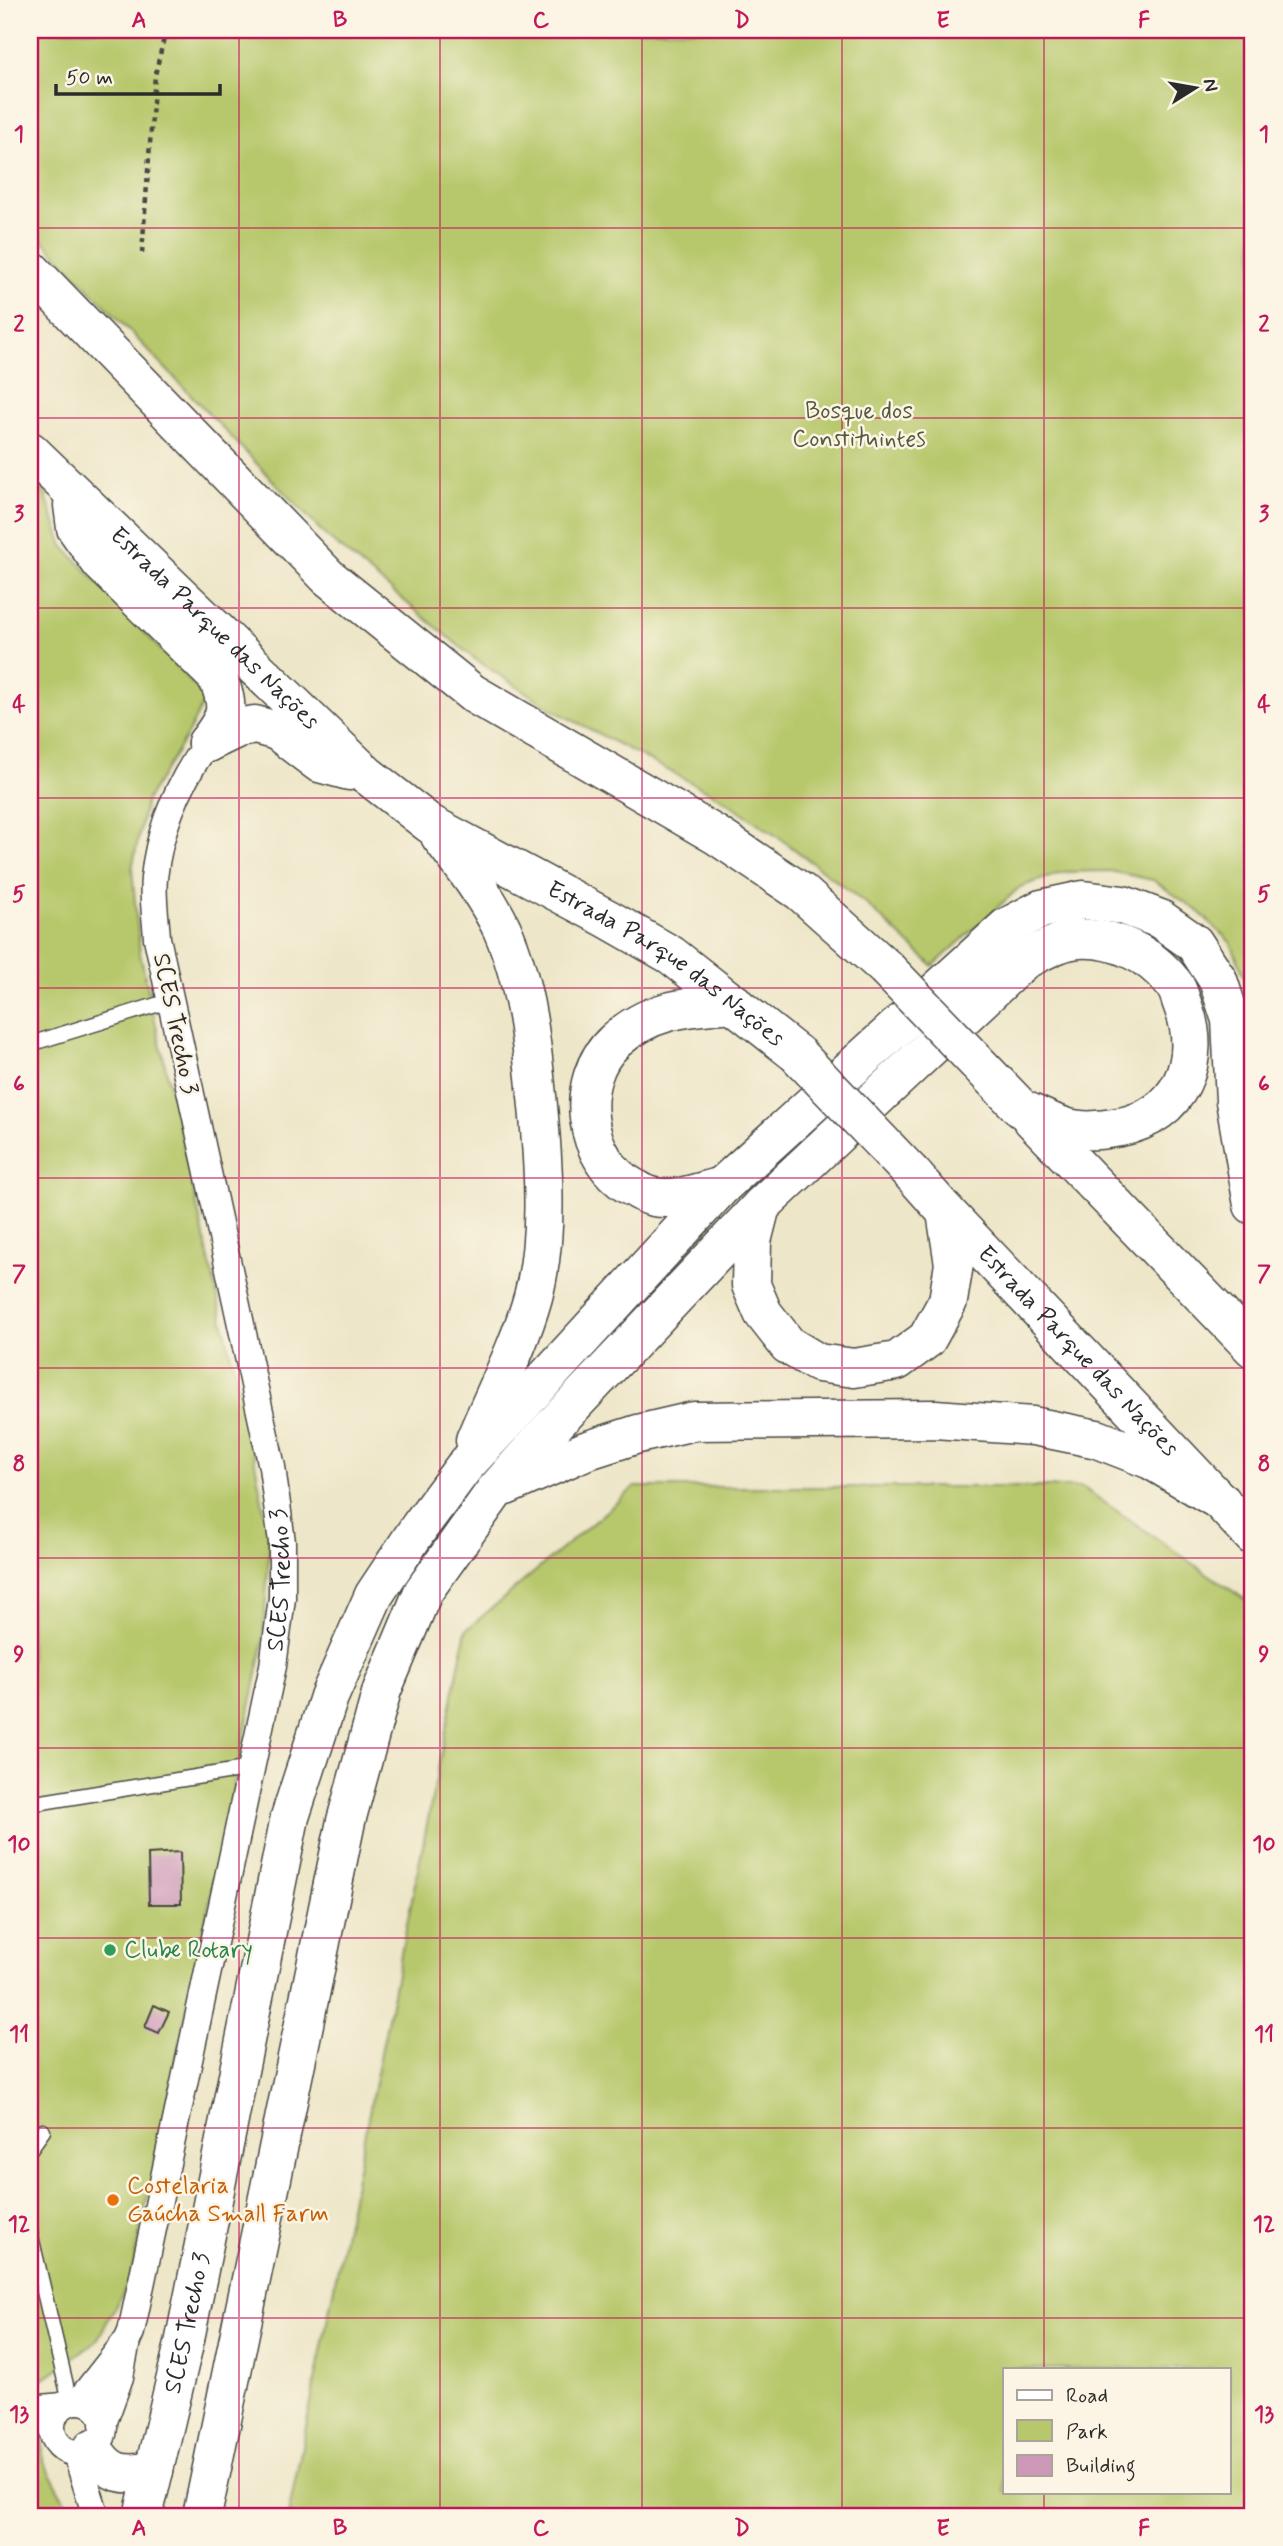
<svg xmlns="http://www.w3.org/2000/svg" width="1283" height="2546" font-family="Mynerve,sans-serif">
<rect width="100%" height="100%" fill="#fcf5e5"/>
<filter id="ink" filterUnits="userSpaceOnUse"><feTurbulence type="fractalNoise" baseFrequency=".0143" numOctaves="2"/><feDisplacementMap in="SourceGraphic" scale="14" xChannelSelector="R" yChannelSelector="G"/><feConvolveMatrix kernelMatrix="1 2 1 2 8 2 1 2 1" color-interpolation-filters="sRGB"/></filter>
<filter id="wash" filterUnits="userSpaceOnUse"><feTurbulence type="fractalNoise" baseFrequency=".00686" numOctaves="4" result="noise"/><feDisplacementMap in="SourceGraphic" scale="28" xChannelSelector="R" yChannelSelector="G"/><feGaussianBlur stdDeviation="1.57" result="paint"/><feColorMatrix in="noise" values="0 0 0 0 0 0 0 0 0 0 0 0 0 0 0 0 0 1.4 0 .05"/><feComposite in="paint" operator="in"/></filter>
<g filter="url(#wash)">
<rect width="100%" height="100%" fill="#ede6c8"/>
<path fill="#b7c86c" stroke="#717a4c" stroke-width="2" fill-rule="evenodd" d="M30,30H1253V1034L1249,989L1231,943L1199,912L1153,880L1110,871L1064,872L1020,887L933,966L865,903L781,839L721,798L553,710L475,659L327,537L30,227Z
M30,475L44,490L63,546L206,698L187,735L146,801L132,869L140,954L232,1361L246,1414L270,1543L262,1650L130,2280L97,2340L40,2382L43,2460L74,2516H30Z
M635,1487H1082L1253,1605V2516H288L466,1630ZM1005,2369H1229V2492H1005Z"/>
<g id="blocks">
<path fill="#ce99b9" d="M180,1852L181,1904H149L148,1854Z
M154,2005L169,2012L159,2033L145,2027Z"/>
</g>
</g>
<g filter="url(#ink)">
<use href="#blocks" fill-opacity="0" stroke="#484743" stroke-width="2"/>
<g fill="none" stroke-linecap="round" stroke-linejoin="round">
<g stroke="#484743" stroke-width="17">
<path id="lane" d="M30,1044L169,1001
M30,1804L251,1768
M30,2149L43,2131
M30,2232L70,2402"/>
</g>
<g stroke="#484743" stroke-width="29">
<g id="street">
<path d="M79,2401L123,2345"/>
<circle cx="78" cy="2427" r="26"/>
<path d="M30,2409L63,2406"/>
<path id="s1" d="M103,2424L120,2377L127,2341L131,2332L273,1666L282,1598V1542L272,1467L157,938C156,919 152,897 154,878C159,829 179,783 207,743"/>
<path d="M76,2453L96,2516"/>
</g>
</g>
<g stroke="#484743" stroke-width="41">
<g id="highway">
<path d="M30,269L328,577L472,693L716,835L801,892L886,968"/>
<path id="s2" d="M30,451L367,775L430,824L608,919L671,955L797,1054"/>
<path d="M73,505L76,528L101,563L217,677C231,708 227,717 207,743"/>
<path d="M207,743L238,728L255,725L277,731L319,763L349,771"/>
<path d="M440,836C463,866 486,895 502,929C528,988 533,1054 539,1117C544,1175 548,1240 533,1297C519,1347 495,1392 475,1440"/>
<path d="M1031,1118L1253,1348"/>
<path id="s3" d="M914,1176L946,1212L1253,1536"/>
<path d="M722,1186C700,1192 677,1201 654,1197C647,1196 640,1191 634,1188C583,1162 572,1080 615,1041C651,1008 688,1007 734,1003"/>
<path d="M761,1206L752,1241L751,1285L763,1313L788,1345L818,1363L854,1368L897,1361L927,1339L948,1301L954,1264L946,1212"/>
<path d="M506,1486L585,1451L638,1434L694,1421L935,1419L1033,1426L1097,1439L1151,1460L1222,1502"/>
<path d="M93,2448C109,2476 124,2476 154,2471"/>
<path id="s4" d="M143,2516L184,2344L290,1817L329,1697L374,1595L420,1526L464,1467L722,1186L1007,927L1041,909L1083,900L1123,905L1160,919L1194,943L1218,980L1231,1020L1235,1101L1253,1205"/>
<path d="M202,2516L346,1821L382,1690L423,1592L495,1491L541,1439L761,1206L1024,960C1041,952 1060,940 1079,939C1115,937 1150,954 1172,982C1178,988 1180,998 1183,1006C1204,1060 1180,1116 1120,1127C1104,1130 1088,1132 1072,1129C1055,1125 1038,1116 1022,1109"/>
</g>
</g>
<path stroke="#484743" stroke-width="4.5" stroke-dasharray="5 5" stroke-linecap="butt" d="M142,253L155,75L166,30"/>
<use href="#lane" stroke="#fff" stroke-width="14"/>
<use href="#street" stroke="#fff" stroke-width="26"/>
<use href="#highway" stroke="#fff" stroke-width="38"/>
<g stroke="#484743" stroke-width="41" stroke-linecap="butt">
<path id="highway-bridge" d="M886,968L1017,1104
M797,1054L914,1176"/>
</g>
<use href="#highway-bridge" stroke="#fff" stroke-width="38"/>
</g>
</g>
<path fill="none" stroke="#c2185b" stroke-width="2" stroke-opacity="0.55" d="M239,30V2516M440,30V2516M642,30V2516M842,30V2516M1044,30V2369M30,228H1253M30,418H1253M30,608H1253M30,798H1253M30,988H1253M30,1178H1253M30,1368H1253M30,1558H1253M30,1748H1253M30,1938H1253M30,2128H1253M30,2318H1253M1044,2492V2516"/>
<circle fill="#2e9e5b" stroke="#fcf5e5" stroke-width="2.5" cx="110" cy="1950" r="7"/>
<circle fill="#e8710a" stroke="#fcf5e5" stroke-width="2.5" cx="113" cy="2200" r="7"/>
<g text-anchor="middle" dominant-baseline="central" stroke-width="5" stroke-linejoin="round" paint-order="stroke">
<g font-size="24" fill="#555a3e" stroke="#fcf5e5">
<text x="859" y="411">Bosque dos<tspan x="859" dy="28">Constituintes</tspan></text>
</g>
<g font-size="24" fill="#2b2b2b" stroke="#fcf5e5">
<text stroke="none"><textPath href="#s2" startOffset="256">Estrada Parque das Nações</textPath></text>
<text stroke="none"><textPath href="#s2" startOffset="822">Estrada Parque das Nações</textPath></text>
<text transform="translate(175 1024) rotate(78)">SCES Trecho 3</text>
<text stroke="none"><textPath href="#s3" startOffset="240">Estrada Parque das Nações</textPath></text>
<text stroke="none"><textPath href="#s1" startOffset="864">SCES Trecho 3</textPath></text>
<text stroke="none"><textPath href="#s4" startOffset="198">SCES Trecho 3</textPath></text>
</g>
<g font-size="24" fill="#27864d" stroke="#fcf5e5" text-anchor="start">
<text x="124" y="1950">Clube Rotary</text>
</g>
<g font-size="24" fill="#c56008" stroke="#fcf5e5" text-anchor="start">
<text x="127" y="2186">Costelaria<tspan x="127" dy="28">Gaúcha Small Farm</tspan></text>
</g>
</g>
<rect width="1283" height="2546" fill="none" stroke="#fcf5e5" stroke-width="77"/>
<rect x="1003" y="2368" width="228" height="126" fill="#fcf5e5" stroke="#a8a49b" stroke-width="2"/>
<rect x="1017" y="2390" width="35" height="10" fill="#ffffff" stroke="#a8a49b" stroke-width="2"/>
<text x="1066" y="2402" font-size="21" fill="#2b2b2b">Road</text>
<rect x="1017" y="2420" width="35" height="21" fill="#b7c86c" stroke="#a8a49b" stroke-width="2"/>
<text x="1066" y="2438" font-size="21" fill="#2b2b2b">Park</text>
<rect x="1017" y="2455" width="35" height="21" fill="#ce99b9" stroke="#a8a49b" stroke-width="2"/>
<text x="1066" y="2472" font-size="21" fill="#2b2b2b">Building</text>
<g transform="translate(1195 88) rotate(79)" stroke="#fcf5e5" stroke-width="5" paint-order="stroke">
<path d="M0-5L12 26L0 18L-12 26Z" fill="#2b2b2b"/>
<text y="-10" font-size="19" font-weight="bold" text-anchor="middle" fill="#2b2b2b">N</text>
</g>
<path d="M56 84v10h164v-10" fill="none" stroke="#2b2b2b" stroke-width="3.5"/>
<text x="66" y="84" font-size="21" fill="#2b2b2b" stroke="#fcf5e5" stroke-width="5" paint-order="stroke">50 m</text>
<rect x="38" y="38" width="1206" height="2470" fill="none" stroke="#c2185b" stroke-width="2.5"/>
<g font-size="23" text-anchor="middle" font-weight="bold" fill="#c2185b">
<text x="139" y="27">A</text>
<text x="340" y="27">B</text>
<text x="541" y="27">C</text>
<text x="742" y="27">D</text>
<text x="943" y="27">E</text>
<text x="1144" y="27">F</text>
<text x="19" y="141">1</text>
<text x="1264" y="141">1</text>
<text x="19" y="331">2</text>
<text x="1264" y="331">2</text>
<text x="19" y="521">3</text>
<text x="1264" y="521">3</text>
<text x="19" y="711">4</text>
<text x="1264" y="711">4</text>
<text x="19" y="901">5</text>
<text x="1264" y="901">5</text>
<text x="19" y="1091">6</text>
<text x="1264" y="1091">6</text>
<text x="19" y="1281">7</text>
<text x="1264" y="1281">7</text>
<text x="19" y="1471">8</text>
<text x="1264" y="1471">8</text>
<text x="19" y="1661">9</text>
<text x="1264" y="1661">9</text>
<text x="19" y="1851">10</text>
<text x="1264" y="1851">10</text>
<text x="19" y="2041">11</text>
<text x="1264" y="2041">11</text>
<text x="19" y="2231">12</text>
<text x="1264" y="2231">12</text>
<text x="19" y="2421">13</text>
<text x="1264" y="2421">13</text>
<text x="139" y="2535">A</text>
<text x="340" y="2535">B</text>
<text x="541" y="2535">C</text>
<text x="742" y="2535">D</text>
<text x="943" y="2535">E</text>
<text x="1144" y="2535">F</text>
</g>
</svg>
